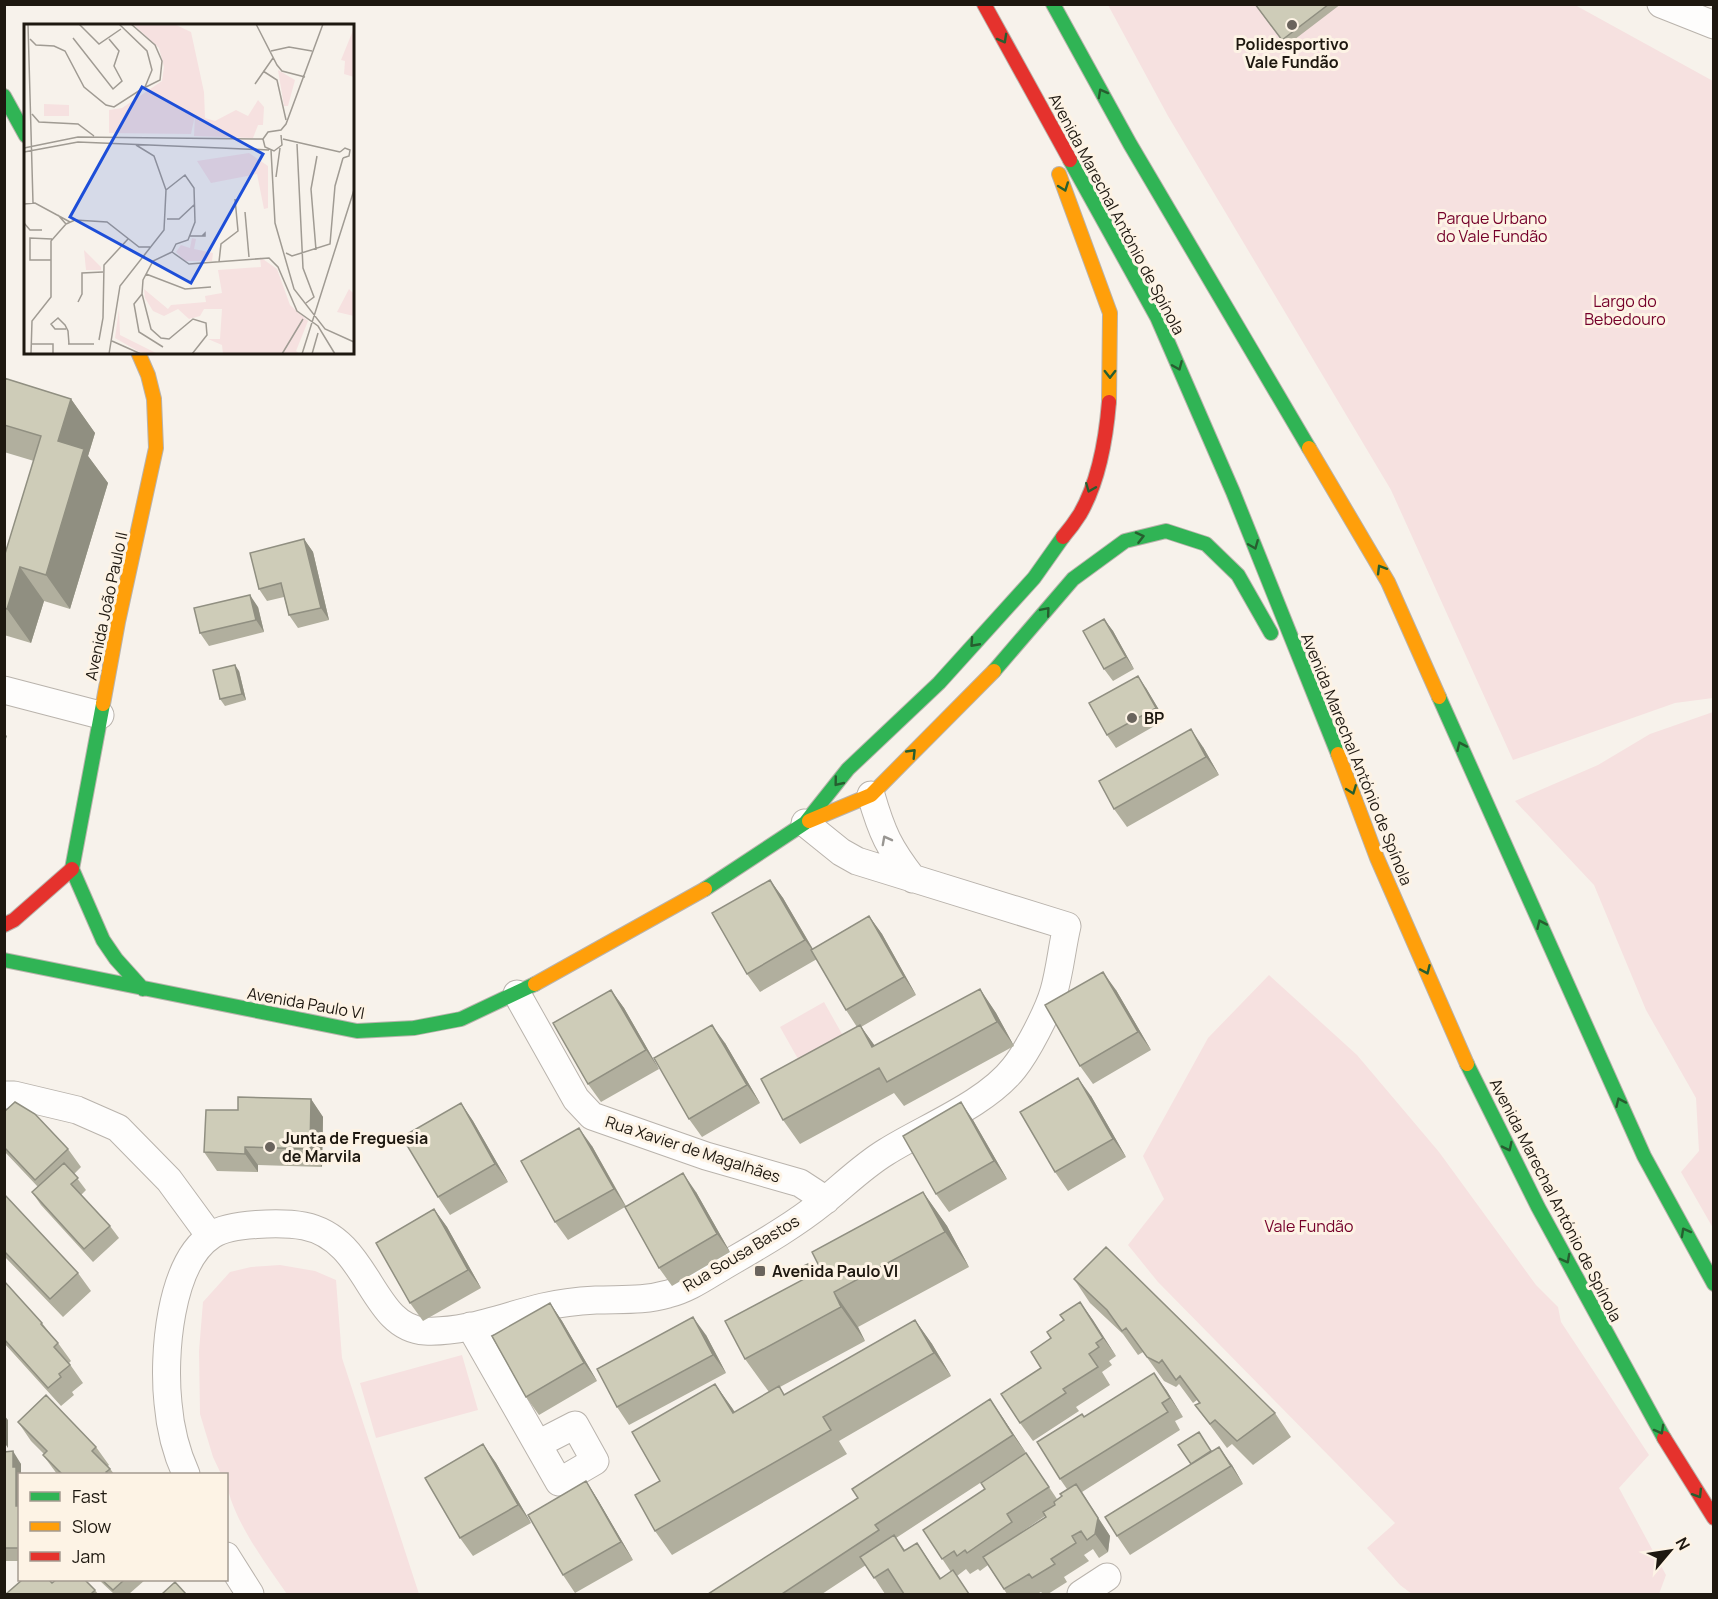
<svg xmlns="http://www.w3.org/2000/svg" width="1718" height="1599" font-family="Manrope,sans-serif">
<rect width="100%" height="100%" fill="#f7f2eb"/>
<path fill="#f6e1e0" d="M1108,5H1575L1713,81V698L1675,703L1513,760L1391,490L1168,116Z
M1713,712H1714L1713,1228L1681,1172L1699,1151L1696,1098L1646,1010L1594,885L1515,801L1598,765L1650,734Z
M1269,975L1357,1055L1439,1152L1536,1285L1558,1307L1561,1322L1649,1455L1619,1488L1666,1575L1659,1594H1412L1400,1585L1367,1548L1395,1523L1158,1282L1128,1245L1164,1199L1143,1156L1208,1038Z
M824,1002L846,1041L802,1066L780,1027Z
M280,1265L315,1271L336,1280L342,1358L419,1594H287C266,1564 226,1511 226,1474H221L213,1457L200,1414L199,1351L203,1302L230,1272L251,1267Z
M462,1355L478,1410L376,1438L360,1383Z"/>
<g fill="none" stroke-linecap="round" stroke-linejoin="round">
<g stroke="#b9b3ac" stroke-width="29">
<path id="street" d="M1661,4L1714,25
M4,690L100,715
M871,795C882,833 889,848 913,879
M517,994L576,1099L592,1116L706,1156L800,1183L826,1200
M4,1095H14L77,1110L118,1128L169,1180L210,1236
M470,1326L559,1482L595,1461L575,1425L538,1444
M186,1474C176,1452 170,1427 168,1403C163,1357 169,1263 212,1235C230,1223 282,1222 304,1226C370,1239 370,1328 425,1331C465,1333 505,1316 543,1307C560,1303 578,1301 596,1300C621,1299 644,1301 668,1294C688,1289 705,1277 722,1267C756,1247 792,1227 823,1202C844,1185 863,1166 886,1152C924,1128 986,1104 1014,1068C1027,1052 1048,1012 1054,991C1060,970 1062,947 1067,926L857,861L841,852L805,823
M226,1556L250,1594
M1081,1594L1107,1577"/>
</g>
<g stroke="#b9b3ac" stroke-width="16">
<path id="fast" d="M1053,4L1130,144L1309,448
M4,96L26,136
M1070,160L1157,317L1233,492L1338,754
M994,671L1073,579L1125,541L1166,531L1206,544L1238,575L1271,633
M1439,697L1644,1156L1714,1284
M103,704L72,869L103,940L116,959L143,989
M805,823L848,769L939,683L1034,578L1063,537
M705,889L805,823
M4,960L357,1031L414,1028L461,1019L535,984
M1467,1064L1538,1207L1664,1438"/>
</g>
<g stroke="#b9b3ac" stroke-width="16">
<path id="slow" d="M1059,174L1110,313L1109,402
M1309,448L1388,582L1439,697
M103,704L118,622L156,448L154,399L148,375L138,352
M1338,754L1377,858L1467,1064
M809,821L871,795L994,671
M535,984L705,889"/>
</g>
<g stroke="#b9b3ac" stroke-width="16">
<path id="jam" d="M984,4L1070,160
M1063,537C1069,530 1075,522 1080,514C1099,481 1106,439 1109,402
M4,925L14,920L72,869
M1664,1438L1714,1518"/>
</g>
<use href="#street" stroke="#fefdfc" stroke-width="27"/>
<use href="#fast" stroke="#30b455" stroke-width="14"/>
<use href="#slow" stroke="#ff9f0a" stroke-width="14"/>
<use href="#jam" stroke="#e5322d" stroke-width="14"/>
</g>
<path fill="#b1af9e" fill-rule="evenodd" d="M1255,4H1341L1286,46Z
M4,378L71,399L95,433L88,456L108,483L70,609L44,601L31,643L4,635V557L34,461L4,452Z
M304,539L313,552L329,620L298,628L289,615L284,597L267,601L259,589Z
M258,607L264,632L209,646L200,633Z
M1104,619L1113,631L1134,669L1113,681L1104,669Z
M239,671L246,700L225,706L220,699Z
M1146,688L1165,720L1116,748L1107,735Z
M1203,747L1219,775L1127,827L1114,809Z
M770,880L783,898L813,949L869,916L882,934L916,995L861,1027L875,1046L980,989L996,1013L1014,1046L904,1106L894,1093L800,1144L783,1120L857,1027L846,1010L817,959L760,992L747,974Z
M611,990L624,1008L659,1069L601,1102L588,1084Z
M1116,990L1151,1050L1093,1084L1080,1066Z
M725,1043L760,1103L702,1137L689,1119Z
M1091,1096L1126,1157L1068,1191L1055,1172Z
M311,1099L323,1117L322,1167L258,1165V1172L217,1171L204,1152L238,1110Z
M461,1103L473,1121L508,1182L450,1215L438,1197Z
M4,1112L68,1149L81,1167L74,1174L86,1190L81,1195L110,1226L119,1238L93,1262L41,1205L32,1192L38,1187L4,1151Z
M973,1120L1007,1179L949,1212L936,1194Z
M592,1146L626,1206L696,1192L730,1252L672,1286L659,1268L625,1207L568,1240L555,1222Z
M923,1192L947,1226L969,1267L858,1327L865,1341L780,1387L785,1395L915,1320L932,1344L951,1376L839,1441L847,1454L672,1555L655,1531L660,1481L715,1384L735,1412L769,1392L745,1359L814,1273L821,1270Z
M4,1194L78,1273L91,1291L63,1317L4,1256Z
M434,1209L447,1227L481,1288L423,1321L410,1303Z
M1074,1279L1275,1413L1291,1437L1253,1465L1232,1444L1227,1448L1195,1405L1199,1403L1197,1400L1193,1403L1179,1384L1176,1387L1164,1381L1143,1352L1138,1355L1123,1334L1090,1303Z
M4,1281L42,1323L52,1336L58,1343L71,1361L69,1363L83,1383L72,1392L74,1395L61,1406L4,1343Z
M1080,1302L1116,1356L1109,1361L1112,1365L1102,1372L1110,1385L1076,1407L1079,1411L1033,1441L1020,1423L1041,1368L1051,1338L1064,1320Z
M550,1303L562,1321L597,1381L539,1415L526,1397Z
M706,1335L726,1373L629,1425L617,1407Z
M1154,1373L1183,1417L1175,1421L1180,1430L1082,1492L1110,1536L1108,1552L1099,1558L1093,1549L1084,1555L1089,1561L1064,1577L1067,1582L1048,1594H1043L1041,1592L1037,1594H1007L988,1565L980,1571L978,1569L970,1574L966,1569L957,1576L902,1594H885L866,1565L822,1594H708L858,1498L990,1399L1057,1499L1062,1496L1067,1489L1060,1479L1084,1417ZM1003,1468L985,1489L923,1530L951,1572L941,1578L917,1543L905,1550L896,1538ZM1045,1516L1046,1517L1020,1533Z
M18,1422L96,1447L109,1465L108,1466L114,1474H57L43,1455L44,1454L31,1441Z
M483,1444L496,1463L531,1523L473,1556L460,1538Z
M4,1450L21,1464V1474H20V1561H4Z
M1211,1451L1232,1465L1243,1484L1130,1555L1117,1536Z
M586,1481L598,1500L633,1560L575,1593L563,1575Z
M99,1580H145L129,1594H114Z
M95,1590L98,1594H6Z"/>
<path fill="#908f81" d="M71,399L95,433L88,456L108,483L70,609L46,575L58,441Z
M304,539L313,552L329,620L321,608Z
M20,567L44,601L31,643L7,609Z
M250,595L258,607L264,632L256,620Z
M1104,619L1113,631L1134,669L1126,657Z
M235,665L239,671L246,700L242,694Z
M1138,676L1146,688L1165,720L1156,708Z
M1191,729L1203,747L1219,775L1206,757Z
M4,733L7,736L4,744Z
M770,880L783,898L818,958L805,940Z
M869,916L882,934L916,995L904,977Z
M1103,972L1116,990L1151,1050L1138,1032Z
M980,989L996,1013L1014,1046L997,1022Z
M611,990L624,1008L659,1069L646,1050Z
M712,1025L725,1043L760,1103L747,1085Z
M860,1025L877,1049L872,1047Z
M1078,1078L1091,1096L1126,1157L1113,1139Z
M311,1099L323,1117L322,1167L310,1149Z
M961,1102L973,1120L1007,1179L994,1161Z
M461,1103L473,1121L508,1182L495,1164Z
M579,1128L592,1146L626,1207L614,1189Z
M245,1147L258,1165V1172L245,1154Z
M683,1173L696,1192L730,1252L717,1234Z
M923,1192L947,1226L969,1267L945,1232Z
M434,1209L447,1227L481,1288L468,1270Z
M834,1292L858,1327L865,1341L841,1307Z
M1080,1302L1093,1320L1116,1356L1103,1338Z
M550,1303L562,1321L597,1381L584,1363Z
M693,1317L706,1335L726,1373L713,1355Z
M915,1320L932,1344L951,1376L934,1353Z
M1154,1373L1167,1391L1183,1417L1170,1398Z
M715,1384L732,1408L749,1437L733,1413Z
M990,1399L1003,1418L1026,1453L1013,1435Z
M4,1415L8,1420V1448L4,1442Z
M483,1444L496,1463L531,1523L518,1505Z
M1219,1447L1232,1465L1243,1484L1231,1466Z
M13,1451L21,1464V1474H20V1510L16,1506L13,1467Z
M586,1481L598,1500L633,1560L621,1542Z
M1076,1484L1110,1536L1108,1552L1095,1534Z
M917,1543L951,1594L940,1579Z"/>
<path fill="#ceccb8" stroke="#908f81" stroke-width="1.5" d="M1255,4H1329L1282,40Z
M4,378L71,399L58,441L84,449L46,575L20,567L7,609L4,608V557L41,436L4,425Z
M304,539L321,608L289,615L281,583L259,589L250,553Z
M250,595L256,620L200,633L194,608Z
M1104,619L1126,657L1104,669L1083,631Z
M235,665L242,694L220,699L213,670Z
M1138,676L1156,708L1107,735L1089,703Z
M1191,729L1206,757L1114,809L1099,781Z
M770,880L805,940L747,974L712,913Z
M869,916L904,977L846,1010L811,950Z
M1103,972L1138,1032L1080,1066L1045,1005Z
M980,989L997,1022L887,1082L879,1068L783,1120L761,1079L860,1025L872,1047Z
M611,990L646,1050L588,1084L553,1023Z
M712,1025L747,1085L689,1119L654,1058Z
M1078,1078L1113,1139L1055,1172L1020,1112Z
M238,1097L311,1099L310,1149L245,1147V1154L204,1152L206,1110H238Z
M15,1102L35,1114L68,1149L35,1180L4,1147V1112Z
M961,1102L994,1161L936,1194L903,1136Z
M461,1103L495,1164L438,1197L402,1137Z
M579,1128L614,1189L555,1222L521,1161Z
M64,1163L78,1178L71,1184L110,1226L84,1249L32,1192Z
M683,1173L717,1234L659,1268L625,1207Z
M923,1192L945,1232L834,1292L841,1307L745,1359L725,1321L821,1270L812,1252Z
M4,1194L78,1273L50,1299L4,1251Z
M434,1209L468,1270L410,1303L376,1243Z
M1106,1247L1275,1413L1237,1441L1215,1420L1210,1424L1195,1405L1200,1403L1180,1376L1176,1380L1162,1360L1159,1363L1147,1357L1126,1328L1122,1331L1107,1310L1074,1279Z
M808,1264L814,1274L805,1278L799,1268Z
M4,1281L42,1323L41,1324L58,1343L54,1347L70,1365L59,1374L61,1377L48,1388L4,1339Z
M1080,1302L1103,1338L1096,1343L1099,1347L1089,1354L1098,1367L1063,1389L1066,1393L1020,1423L1001,1394L1041,1368L1031,1352L1051,1338L1047,1332L1064,1320L1060,1315Z
M550,1303L584,1363L526,1397L492,1336Z
M693,1317L713,1355L617,1407L597,1369Z
M915,1320L934,1353L823,1417L831,1430L655,1531L635,1495L660,1481L632,1432L715,1384L733,1413L779,1386L784,1395Z
M1154,1373L1170,1398L1162,1403L1168,1412L1060,1479L1037,1442L1082,1414L1084,1417Z
M46,1395L96,1447L92,1451L110,1469L106,1472L108,1474H62L43,1455L47,1451L18,1422Z
M990,1399L1013,1435L875,1525L879,1530L782,1594H708L858,1498L852,1489Z
M1199,1432L1211,1451L1191,1464L1178,1445Z
M483,1444L518,1505L460,1538L425,1478Z
M1219,1447L1231,1466L1117,1536L1105,1517Z
M13,1451V1467H16V1506H20V1548H4V1452Z
M1026,1453L1049,1487L1007,1514L1012,1522L967,1553L965,1550L957,1556L954,1551L942,1559L923,1530L985,1489L981,1483Z
M586,1481L621,1542L563,1575L528,1515Z
M1076,1484L1098,1518L1095,1534L1087,1540L1081,1531L1072,1536L1076,1543L1051,1559L1055,1564L1032,1578L1029,1574L1004,1589L983,1557L1046,1517L1043,1512L1055,1505L1054,1502L1062,1496L1060,1494Z
M894,1535L904,1551L917,1543L940,1579L953,1570L969,1594H904L888,1569L874,1578L860,1557Z
M22,1580H49L52,1583L56,1580H85L95,1590L91,1594H6Z
M102,1580H124L113,1590Z
M175,1582L186,1594H162Z"/>
<defs><path id="oneway-chevron" d="M-2-3.5L2.5 0L-2 3.5" fill="none" stroke-width="1.6" stroke-linecap="round" stroke-linejoin="round" transform="scale(1.5)"/></defs>
<g stroke="#265e2f">
<use href="#oneway-chevron" transform="translate(1003 39) rotate(61)"/>
<use href="#oneway-chevron" transform="translate(1102 93) rotate(-119)"/>
<use href="#oneway-chevron" transform="translate(1064 187) rotate(70)"/>
<use href="#oneway-chevron" transform="translate(1178 366) rotate(67)"/>
<use href="#oneway-chevron" transform="translate(1110 374) rotate(90)"/>
<use href="#oneway-chevron" transform="translate(1090 488) rotate(112)"/>
<use href="#oneway-chevron" transform="translate(1140 537) rotate(-14)"/>
<use href="#oneway-chevron" transform="translate(1254 545) rotate(68)"/>
<use href="#oneway-chevron" transform="translate(1381 569) rotate(-121)"/>
<use href="#oneway-chevron" transform="translate(1046 611) rotate(-50)"/>
<use href="#oneway-chevron" transform="translate(974 643) rotate(132)"/>
<use href="#oneway-chevron" transform="translate(1461 746) rotate(-114)"/>
<use href="#oneway-chevron" transform="translate(912 753) rotate(-46)"/>
<use href="#oneway-chevron" transform="translate(838 782) rotate(129)"/>
<use href="#oneway-chevron" transform="translate(1352 790) rotate(69)"/>
<use href="#oneway-chevron" transform="translate(1541 924) rotate(-114)"/>
<use href="#oneway-chevron" transform="translate(1426 970) rotate(66)"/>
<use href="#oneway-chevron" transform="translate(1620 1102) rotate(-114)"/>
<use href="#oneway-chevron" transform="translate(1508 1147) rotate(64)"/>
<use href="#oneway-chevron" transform="translate(1685 1232) rotate(-119)"/>
<use href="#oneway-chevron" transform="translate(1566 1259) rotate(62)"/>
<use href="#oneway-chevron" transform="translate(1660 1430) rotate(61)"/>
<use href="#oneway-chevron" transform="translate(1698 1494) rotate(58)"/>
</g>
<use stroke="#999692" href="#oneway-chevron" transform="translate(886 840) rotate(-118)"/>
<g fill="#6a645d" stroke="#fdf3e5" stroke-width="2">
<circle cx="1292" cy="25" r="6"/>
<circle cx="1132" cy="718" r="6"/>
<circle cx="270" cy="1147" r="6"/>
<rect x="754" y="1265" width="12" height="12" rx="3"/>
</g>
<g text-anchor="middle" dominant-baseline="central" stroke-width="6" stroke-linejoin="round" paint-order="stroke">
<g font-size="16" font-weight="bold" fill="#1e1810" stroke="#fdf3e5" text-anchor="start">
<text x="1292" y="44" text-anchor="middle">Polidesportivo<tspan x="1292" dy="18">Vale Fundão</tspan></text>
<text x="1144" y="718">BP</text>
<text x="282" y="1138">Junta de Freguesia<tspan x="282" dy="18">de Marvila</tspan></text>
<text x="772" y="1271">Avenida Paulo VI</text>
</g>
<g font-size="16" fill="#1e1810" stroke="#fdf3e5">
<text transform="translate(1117 214) rotate(62)">Avenida Marechal António de Spínola</text>
<text transform="translate(106 606) rotate(-78)">Avenida João Paulo II</text>
<text transform="translate(1357 759) rotate(68)">Avenida Marechal António de Spínola</text>
<text transform="translate(306 1003) rotate(10)">Avenida Paulo VI</text>
<text transform="translate(693 1149) rotate(18)">Rua Xavier de Magalhães</text>
<text transform="translate(1556 1200) rotate(63)">Avenida Marechal António de Spínola</text>
<text transform="translate(741 1253) rotate(-31)">Rua Sousa Bastos</text>
</g>
<g font-size="16" fill="#75002a" stroke="#fdf3e5">
<text x="1492" y="218">Parque Urbano<tspan x="1492" dy="18">do Vale Fundão</tspan></text>
<text x="1625" y="301">Largo do<tspan x="1625" dy="18">Bebedouro</tspan></text>
<text x="1309" y="1226">Vale Fundão</text>
</g>
</g>
<g transform="translate(24 24)">
<rect width="330" height="330" fill="#f7f2eb"/>
<path d="M109,0H150L167,8L180,68L181,94L191,97L212,86L224,92L234,76L240,83L239,101H234L229,114L170,112L171,91L167,110L85,109V86L98,84L138,57L140,43L135,24ZM330,4V53L320,50L321,37L317,36ZM254,46L271,56L264,82H260ZM20,80L45,81V92H20ZM225,129L244,142V184L240,185L233,150L187,159L173,137ZM168,214L172,215L170,225L189,229L188,237H161L152,228L157,221L166,224ZM60,226L77,243V246H62ZM236,233L253,245L266,281L284,297L272,327L276,330H199L198,321L184,315H196L198,285H180L176,292L165,295L154,285L140,292L129,287L121,274L120,265L144,285L147,281L182,278L181,272L198,269L194,246L237,243ZM325,265L330,270V292L313,288ZM95,285L96,311L134,330H119L91,314Z" fill="#f6e1e0"/>
<path fill="none" stroke="#a09b93" stroke-width="1.5" d="M4,0L9,179M55,0L75,20L97,5M107,0L131,21L138,37L136,56L122,63M232,0L253,41L258,47L281,53M49,14L89,65L98,57L90,42L95,27L85,15M6,15L12,21L30,22L41,27L60,63L82,81L90,83L121,63L128,46L123,27L95,0M247,27L265,23L288,27M239,47L253,56L262,96M231,60L249,34M8,90L15,98L54,100L70,112M239,115L244,108L257,106L262,100L299,0M239,115L241,123L250,127L258,121L257,111M259,115L316,128M273,120L279,244L290,273L282,279M112,121L130,132L142,166M0,124L54,113L239,115M247,126L251,199L270,265L301,305L330,318M0,128L54,118L245,126M316,128L321,124L326,126L325,132L319,134M252,153L256,124M142,166L161,151L170,164L171,198L164,216L152,220L148,228M0,180L11,179L46,198M221,188L225,233M34,191L42,200L51,196L83,198L115,223H126M143,195H155L171,180M0,199L6,206H18M166,212H181V209L178,212M292,226L287,165L293,132M148,228L165,240L245,234L254,243L273,287L294,302L311,330M148,228L129,237L119,256L118,270L127,305L137,314L145,315L169,295L182,299L183,311L168,330M262,229L268,232L306,220L311,162L319,134M27,236H6V214L28,215M195,238L197,220L214,207L211,175M122,250L161,265L187,263M118,270L110,280L115,308L139,323M54,278L58,270V249L79,248M42,305H31L27,300L34,294L41,301L44,307L45,320M75,316L79,294L80,241L104,215M88,317L117,330M8,320H29V330M44,320H70M7,330L8,297L27,273V217L42,200M85,330L96,262L140,206L142,166M258,330L279,295M278,330L330,166M288,330L294,309"/>
<path fill="#1d4ed8" fill-opacity="0.15" stroke="#1d4ed8" stroke-width="3" d="M118,63L239,130L167,259L46,193Z"/>
<rect width="330" height="330" fill="none" stroke="#1e1810" stroke-width="3"/>
</g>
<rect width="1718" height="1599" fill="none" stroke="#1e1810" stroke-width="12"/>
<rect x="18" y="1473" width="210" height="108" fill="#fdf3e5" stroke="#a49b90" stroke-width="1.5"/>
<rect x="30" y="1492" width="30" height="9" fill="#30b455" stroke="#a49b90" stroke-width="1.5"/>
<text x="72" y="1503" font-size="18" fill="#1e1810">Fast</text>
<rect x="30" y="1522" width="30" height="9" fill="#ff9f0a" stroke="#a49b90" stroke-width="1.5"/>
<text x="72" y="1533" font-size="18" fill="#1e1810">Slow</text>
<rect x="30" y="1552" width="30" height="9" fill="#e5322d" stroke="#a49b90" stroke-width="1.5"/>
<text x="72" y="1563" font-size="18" fill="#1e1810">Jam</text>
<g transform="translate(1670 1551) rotate(61)" stroke="#fdf3e5" stroke-width="4.5" paint-order="stroke">
<path d="M0-4.5L10 22L0 15L-10 22Z" fill="#1e1810"/>
<text y="-9" font-size="16" font-weight="bold" text-anchor="middle" fill="#1e1810">N</text>
</g>
</svg>
